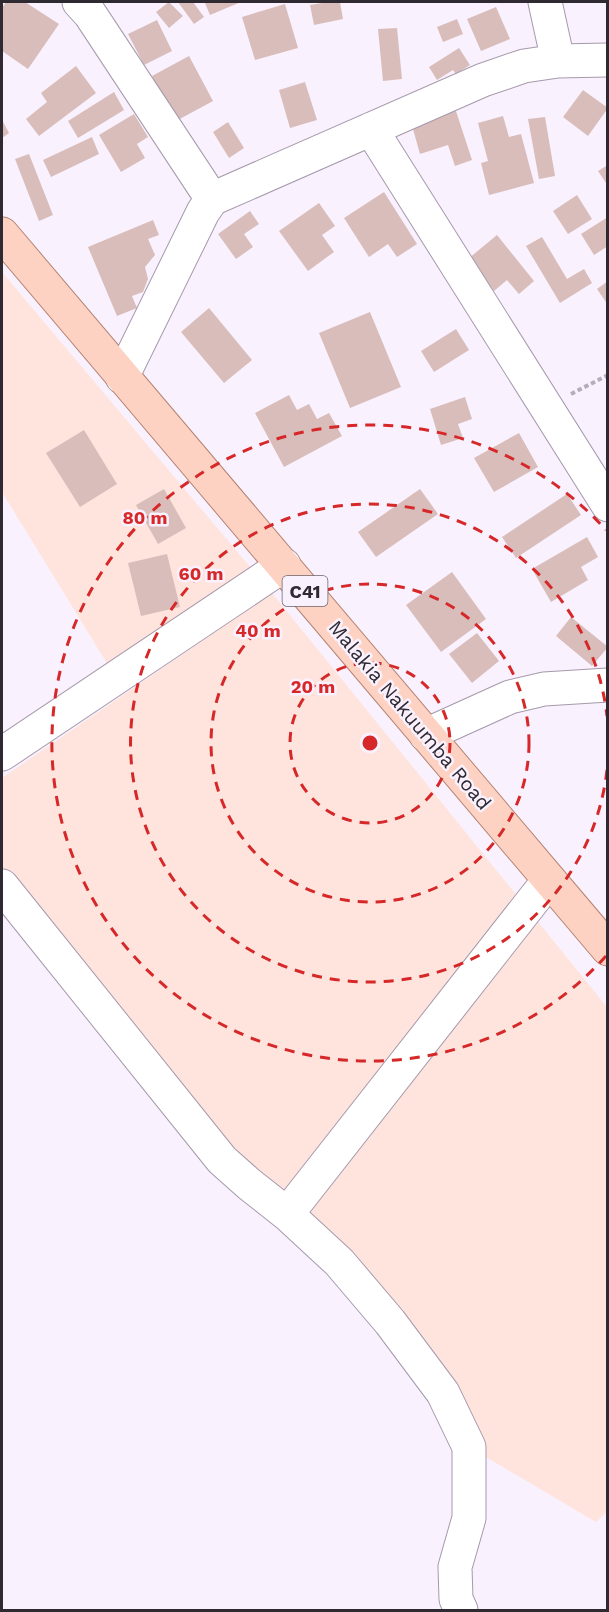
<svg xmlns="http://www.w3.org/2000/svg" width="609" height="1612" font-family="'Work Sans',sans-serif">
<rect width="100%" height="100%" fill="#f9f1fd"/>
<path fill="#fee4dd" d="M2,272L261,580L116,678L2,492Z
M272,593L607,1007L608,1511L596,1522L469,1447L287,1214L2,886V778Z"/>
<path fill="#d9bdbb" d="M6,2H25L59,24L28,69L2,51V8Z
M169,2L183,16L169,28L156,12Z
M178,2H193L204,17L194,24Z
M209,2H241L210,15L205,3Z
M328,2H340L343,19L314,25L310,5Z
M285,4L298,48L255,60L242,17Z
M496,7L510,39L481,51L467,19Z
M457,19L463,34L443,42L437,27Z
M157,20L172,51L144,65L128,34Z
M397,28L402,79L383,81L378,29Z
M459,48L470,65L456,74L453,70L437,80L429,67Z
M189,56L213,101L176,121L152,76Z
M76,66L96,93L39,136L26,119L47,102L41,93Z
M305,82L317,120L290,128L279,90Z
M583,90L608,108L588,136L563,117Z
M114,92L124,110L78,138L68,121Z
M455,108L472,160L455,166L448,145L420,154L411,122Z
M134,114L148,137L137,144L145,158L121,172L99,135Z
M503,116L509,137L521,134L534,183L489,195L481,163L488,161L478,123Z
M545,117L555,176L539,179L528,119Z
M2,120L9,133L2,138Z
M228,122L244,148L229,158L213,132Z
M92,137L99,154L51,177L43,160Z
M29,154L53,215L39,221L15,159Z
M608,165V186L598,171Z
M384,192L417,244L397,257L388,244L369,257L344,218Z
M577,195L592,219L568,234L553,211Z
M319,203L335,226L322,235L334,252L308,271L279,231Z
M250,211L259,224L244,234L253,247L236,259L218,234Z
M608,217V246L594,255L581,234Z
M153,220L159,235L148,239L155,255L145,267L148,279L143,292L132,296L137,308L117,316L88,247Z
M497,235L534,281L519,294L507,280L494,291L468,259Z
M542,237L567,279L584,269L592,283L560,303L526,246Z
M608,281V305L597,289Z
M209,308L252,360L224,383L181,332Z
M370,312L401,387L350,408L319,333Z
M456,329L469,350L434,372L421,351Z
M289,395L297,410L309,404L317,419L329,413L342,436L284,467L255,413Z
M465,397L472,419L458,424L463,438L441,445L430,409Z
M84,430L117,484L80,507L46,453Z
M519,433L538,467L494,492L474,458Z
M164,489L186,528L158,544L136,505Z
M420,489L438,514L376,557L358,532Z
M567,494L581,515L516,558L502,537Z
M587,537L598,557L581,567L588,580L551,602L532,569Z
M167,554L180,607L141,616L128,563Z
M452,572L486,619L441,652L406,605Z
M571,617L608,647L592,666L556,636Z
M477,633L499,661L472,683L449,654Z"/>
<g fill="none" stroke-linecap="round" stroke-linejoin="round">
<g stroke="#a699ac" stroke-width="35">
<path id="minor" d="M79,2L90,14L212,199
M545,2L558,61
M371,129L608,505
M122,377L203,212L212,199L483,80L524,66L558,61L608,60
M426,735L510,697L544,689L608,685
M2,754L284,565
M2,886L222,1160L249,1184L287,1214L549,880
M287,1214L339,1262L390,1322L443,1393L469,1447V1518L455,1567L456,1599L461,1610"/>
</g>
<g stroke="#b48475" stroke-width="35">
<path id="major" d="M2,234L608,949"/>
</g>
<path stroke="#b5aeb9" stroke-width="4" stroke-dasharray="4.5 3" stroke-linecap="butt" d="M571,394L608,375"/>
<use href="#minor" stroke="#fff" stroke-width="33"/>
<use href="#major" stroke="#fdd2c2" stroke-width="33"/>
</g>
<g fill="none" stroke="#d62828" stroke-width="3" stroke-dasharray="10 8">
<circle cx="370" cy="743" r="80"/>
<circle cx="370" cy="743" r="159"/>
<path d="M607 770A239 239 0 1 1 607 716"/>
<path d="M606 956A318 318 0 1 1 606 530"/>
</g>
<g text-anchor="middle" dominant-baseline="central" stroke-width="5" stroke-linejoin="round" paint-order="stroke">
<rect fill="#f9f1fd" stroke="#6c666f" stroke-width="1.5" x="282.5" y="576" width="45" height="30" rx="4.5"/>
<g font-size="18" font-weight="bold" fill="#2f2a32">
<text x="305" y="591">C41</text>
</g>
<g font-size="20" fill="#2f2a32" stroke="#f9f1fd">
<text transform="translate(410 715) rotate(50)">Malakia Nakuumba Road</text>
</g>
</g>
<circle cx="370" cy="743" r="9" fill="#d62828" stroke="#f9f1fd" stroke-width="3"/>
<g font-size="18" text-anchor="middle" font-weight="bold" fill="#d62828" stroke="#f9f1fd" stroke-width="5" stroke-linejoin="round" paint-order="stroke">
<text x="145" y="524">80 m</text>
<text x="201" y="580">60 m</text>
<text x="258" y="637">40 m</text>
<text x="313" y="693">20 m</text>
</g>
<rect width="609" height="1612" fill="none" stroke="#2f2a32" stroke-width="6"/>
</svg>
